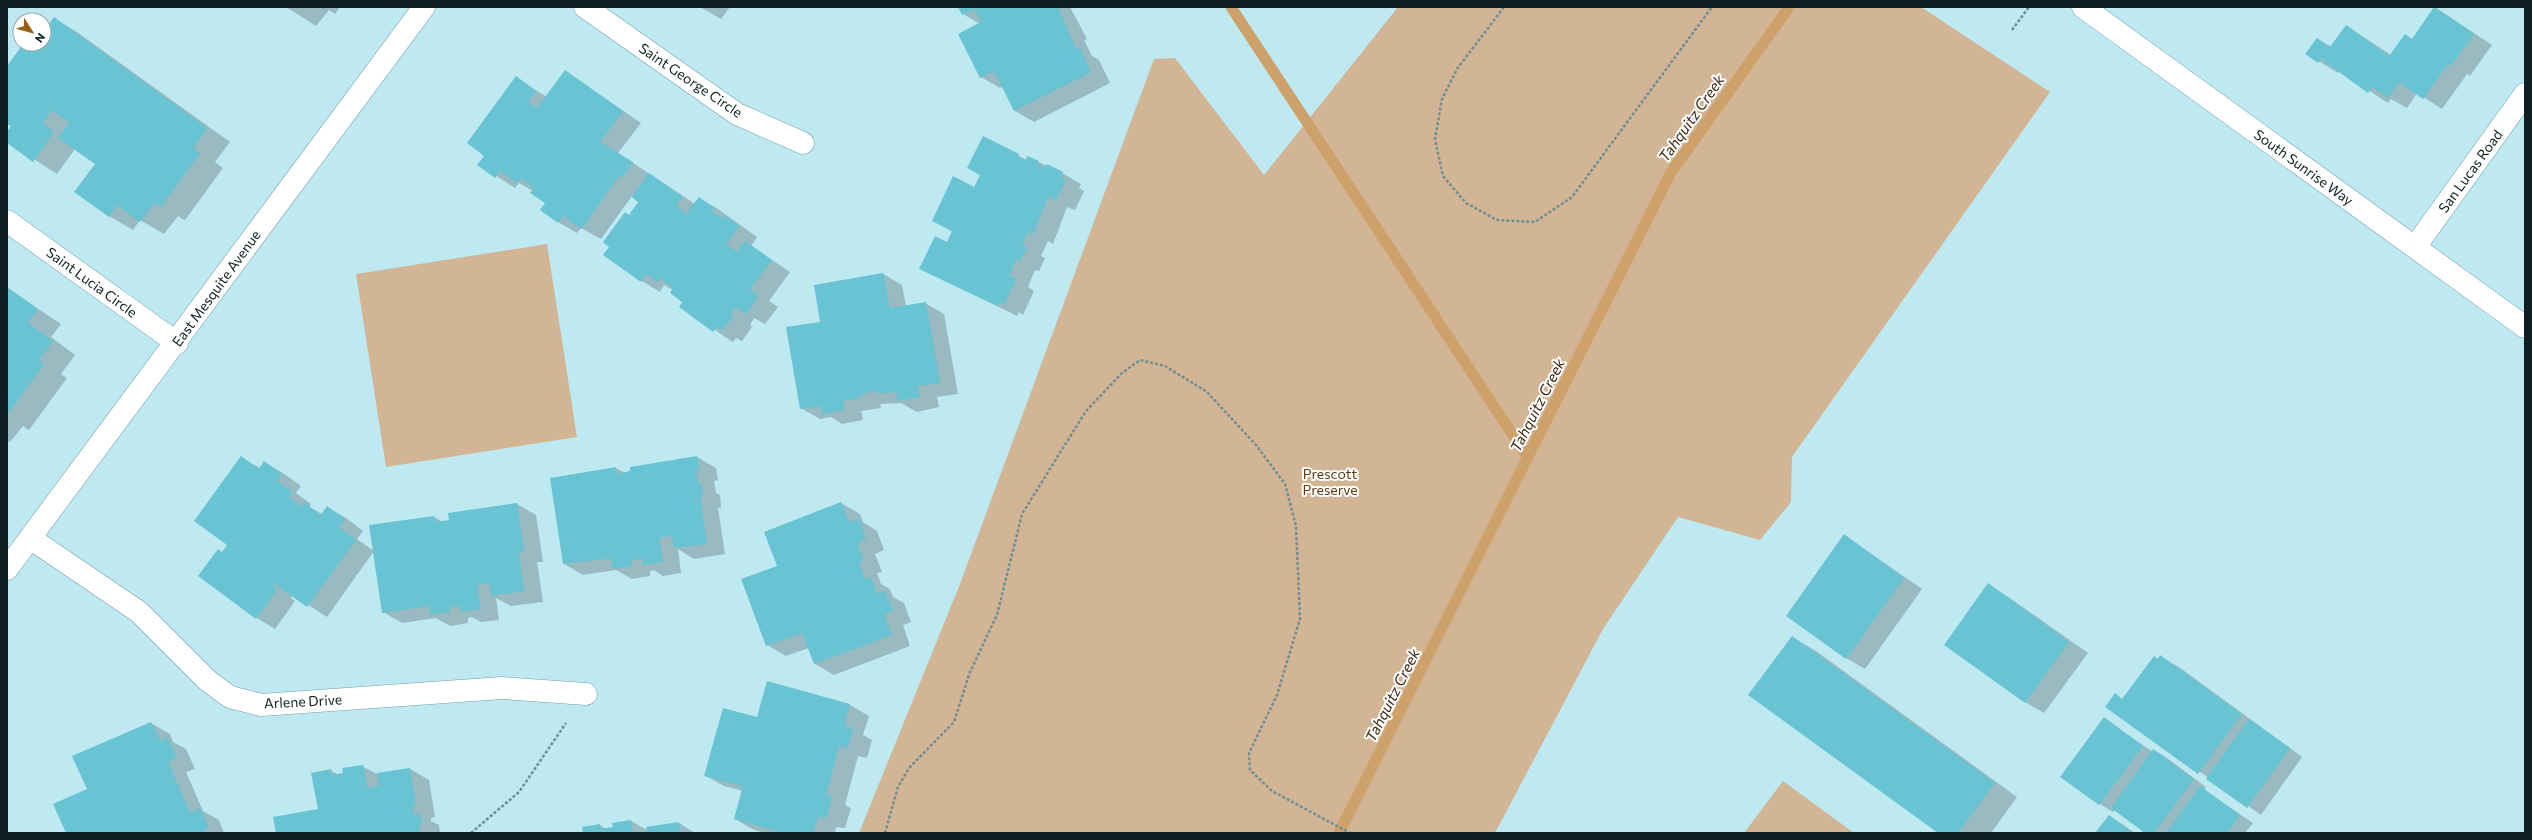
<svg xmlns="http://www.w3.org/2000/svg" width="2532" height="840" font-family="Commissioner,sans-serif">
<rect width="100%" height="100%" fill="#bee9f1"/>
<path fill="#d1b595" d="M1398,7H1921L2050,92L1792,457L1791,502L1760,540L1678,517L1603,629L1495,833H859L960,584L1154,59L1175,58L1264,175Z
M547,244L577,437L386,467L356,274Z
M1783,781L1854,833H1744Z"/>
<path fill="#0003" d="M286,7H340L335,14L329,10L316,26Z
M700,7H730L721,19Z
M959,7H1070L1087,39L1084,40L1092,56L1099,60L1110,83L1034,122L1015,111L1003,86L1000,88L981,77L980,24L963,14Z
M2435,7L2492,45L2470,76L2467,74L2442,109L2417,93L2407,108L2391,99L2388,103L2339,71L2338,73L2307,54L2317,39L2332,47L2347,26L2391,55L2413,40Z
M54,19L77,32L230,142L215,162L223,168L185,220L178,216L164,234L140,220L133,230L109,216L96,164L75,149L57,174L7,142V133L12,126L7,122V68L25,44H44V33Z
M565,71L641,123L618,153L695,204L699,198L718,209L757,237L751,246L790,272L769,301L778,307L765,324L754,318L750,325L752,327L742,341L736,338L733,342L680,307L684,302L673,290L664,285L660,292L642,281L630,216L640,202L632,196L601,239L581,228L577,233L558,222L546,203L533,191L519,183L515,188L479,165L486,155L516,78L547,97Z
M983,138L1027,160L1028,157L1062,173L1081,184L1079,188L1084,191L1075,210L1067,207L1053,244L1048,241L1041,256L1045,258L1039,271L1035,270L1028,287L1034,291L1023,315L1019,312L1017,316L921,268L947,244L953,232L933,220L975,188L981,175Z
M883,274L902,285L906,306L925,303L944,314L958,394L937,397L939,407L917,412L901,403L880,404L881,408L861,411L863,420L842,424L831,417L820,419L801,408L821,323Z
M7,288L61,324L51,337L75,355L61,374L67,378L29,430L23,426L10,442L7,440Z
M697,457L716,468L718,480L714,481L716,493L720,495L721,507L718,508L725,554L694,559L678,549L681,573L663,576L654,570L650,571V576L632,579L616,570L583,575L564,564L551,479L616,468L625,473Z
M241,458L260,468L265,463L283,473L301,486L296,493L311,504L309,507L322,514L327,507L346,518L363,531L357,539L374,551L327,617L293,595L291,598L295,601L275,629L257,618L223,553L229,545Z
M841,503L860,514L863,522L877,531L884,550L875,554L882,572L877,573L881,584L890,589L893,597L904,603L911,622L903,625L910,646L834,675L815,664L809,648L786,656L767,645L778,566Z
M517,504L536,515L543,562H537L543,602L511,606L496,598L499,620L481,622L472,617L468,618V623L450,626L436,618L402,623L383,612L434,517L443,522Z
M1844,535L1922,589L1865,669L1846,658Z
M1988,585L2007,596L2088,653L2044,713L2025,702Z
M1792,637L1816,651L2017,797L1991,833H1940Z
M2160,657L2179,667L2302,757L2261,815L2107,706L2115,695L2123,700Z
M850,705L869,716L863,735L872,740L867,758L858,756L845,805L851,808L845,828L836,827L835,833H766L754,830L735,819L743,791L724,786L706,776L758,718Z
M2104,719L2153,752L2154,750L2167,758L2206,787L2204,790L2253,823L2245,833H2147L2115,809L2113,812L2100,804L2062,777Z
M151,723L170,734L173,742L186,749L195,769L186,772L203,811L219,820L224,833H67L88,789Z
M362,766L377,774L410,769L429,780L435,817L431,818V821L439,825L440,833H277L319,810L330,770L339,775Z
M2109,816L2122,824L2135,833H2097Z
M631,821L647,830L679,823L695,833H584L600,825L606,829L614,828Z"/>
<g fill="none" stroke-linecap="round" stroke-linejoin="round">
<path stroke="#cea06a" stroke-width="11" d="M1231,7L1528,458
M1339,833L1670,174L1789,7"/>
</g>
<path fill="#68c3d2" d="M958,7H1058L1076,49L1080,48L1091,72L1014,111L994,71L980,78L958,34L981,22L975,9L962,15Z
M2434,7L2474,34L2451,66L2448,64L2423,99L2399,82L2388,98L2372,87L2368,93L2321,59L2318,63L2305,54L2317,38L2330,47L2346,25L2389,56L2405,34L2412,39Z
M54,17L207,128L193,148L200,153L161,207L154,203L140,222L117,205L109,217L74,192L95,164L58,138L69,122L52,110L43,123L54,132L33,162L7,143V132L11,126L7,124V66L23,44H44V31Z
M565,70L623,111L600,142L633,162L623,177L620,175L581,229L563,216L558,223L540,210L545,203L530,193L534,188L520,178L517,183L500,171L495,178L477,165L484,156L467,143L516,76L536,91L528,102L537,108Z
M983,136L1019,154L1018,157L1026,160L1027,156L1039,161L1037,164L1044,168L1047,164L1063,172L1061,177L1066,180L1056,200L1048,197L1033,234L1029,231L1022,244L1027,247L1020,261L1016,260L1009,276L1016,279L1004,305L1000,302L997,306L919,269L935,236L947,242L952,231L932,221L953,176L974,187L980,175L967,168Z
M649,173L683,197L676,206L686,214L699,197L714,208L712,211L723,219L725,215L739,226L726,244L737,252L745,241L772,260L750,289L759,296L746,314L736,307L731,313L734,315L722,331L717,327L713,332L679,307L682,302L670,293L673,288L660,278L657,282L646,274L641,282L603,255L609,247L603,242L625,212L629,215L638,202L632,197Z
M883,273L890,308L926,302L940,383L918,386L920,397L897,401L896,392L877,394V391L861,394L863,397L843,401L844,410L822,414L821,406L800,409L786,327L820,322L814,285Z
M7,287L38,309L28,323L53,341L39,360L44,364L7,415Z
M241,456L259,469L264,461L282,474L277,481L292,492L289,497L302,507L305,503L321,515L327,506L345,519L339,527L356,540L307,607L275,584L273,586L277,590L256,619L198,576L218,549L222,552L227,545L194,521Z
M697,456L700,470L696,471L698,484L701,483L703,497H700L707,544L674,548L672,536L659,538L663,562L643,565V559L631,560L632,566L612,569L611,558L563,564L550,478L616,467L617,474L630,471V467Z
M841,502L849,522L859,519L866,539L857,543L864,561L859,562L865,579L871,577L877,594L885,591L893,611L884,615L892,635L814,664L802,633L766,646L741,579L777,566L764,532Z
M517,503L524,551L519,552L524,591L491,596L489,583L477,585L481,609L461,612L460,606L449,607L450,612L430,615L429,606L382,613L369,525L434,516L436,522L449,520L448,513Z
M1844,534L1904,578L1846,659L1786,616Z
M1988,583L2069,642L2025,703L1944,645Z
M1792,636L1995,783L1958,833H1938L1748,695Z
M2160,655L2242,714L2198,774L2105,707L2115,693L2122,699L2154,656L2158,659Z
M767,681L850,704L844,726L853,728L848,748L839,746L826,795L832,796L826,818L818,817L813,833H783L734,819L743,786L704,776L723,708L757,717Z
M2104,717L2143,746L2099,805L2060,777Z
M2249,719L2290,748L2247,808L2206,779Z
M151,722L160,741L167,737L177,758L168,761L190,813L200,808L209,828L199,833H66L53,804L87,789L72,756Z
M2153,749L2194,779L2154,833H2145L2111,808Z
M363,765L367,788L379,786L377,773L410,768L416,806L412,807L414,815L420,813L422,824L419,825L420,833H276L273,817L318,809L311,773L331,769L332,775L343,773L342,768Z
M2200,786L2240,815L2227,833H2166Z
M2109,815L2133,833H2095Z
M631,820L633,833H583L582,827L600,824L601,829L613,827L612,823Z
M679,822L680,833H647L646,827Z"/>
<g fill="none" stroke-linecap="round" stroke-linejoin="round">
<g stroke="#739da4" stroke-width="23">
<path id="minor" d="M585,7L737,114L803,143
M7,221L177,343
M2415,247L2525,94
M30,538L139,612L207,680L230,697L261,705L502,688L586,694
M7,569L424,7"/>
</g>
<g stroke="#739da4" stroke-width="23">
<path id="major" d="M2083,7L2525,327"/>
</g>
<path stroke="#6f8f95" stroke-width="2.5" stroke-dasharray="3 2" stroke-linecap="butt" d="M1504,7L1457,69L1442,99L1435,139L1443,176L1466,203L1497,220L1535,222L1572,197L1712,7
M2012,30L2029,7
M471,833L519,792L566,723
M885,833L898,787L909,768L954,722L970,672L997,615L1022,514L1086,411L1122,373L1140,360L1165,366L1207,392L1256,445L1285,484L1296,526L1300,619L1277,695L1249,753L1250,770L1272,791L1350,833"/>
<use href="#minor" stroke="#fff" stroke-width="22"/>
<use href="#major" stroke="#fff" stroke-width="22"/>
</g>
<g text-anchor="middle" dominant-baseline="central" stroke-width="4" stroke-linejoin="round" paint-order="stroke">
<g font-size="14" fill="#0e1f22" stroke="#fff">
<text transform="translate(691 80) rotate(34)">Saint George Circle</text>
<text transform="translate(2304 167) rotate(36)">South Sunrise Way</text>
<text transform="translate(2470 171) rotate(-54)">San Lucas Road</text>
<text transform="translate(92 282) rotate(36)">Saint Lucia Circle</text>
<text transform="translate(216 288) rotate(-54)">East Mesquite Avenue</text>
<text transform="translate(303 701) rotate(-3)">Arlene Drive</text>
</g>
<g font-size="14" fill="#5c3d12" stroke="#fff">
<text x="1330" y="473">Prescott<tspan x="1330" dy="16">Preserve</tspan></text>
</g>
<g font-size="15" font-style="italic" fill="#3a270e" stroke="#fff">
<text transform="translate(1691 118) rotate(-55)">Tahquitz Creek</text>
<text transform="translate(1537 405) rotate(-63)">Tahquitz Creek</text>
<text transform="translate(1392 695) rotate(-63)">Tahquitz Creek</text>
</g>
</g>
<rect width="2532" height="840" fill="none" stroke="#0e1f22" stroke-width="16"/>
<g transform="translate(32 32) rotate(126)"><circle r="19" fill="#ffffff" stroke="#9fa5a7"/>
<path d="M0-3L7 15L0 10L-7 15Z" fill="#946014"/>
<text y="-6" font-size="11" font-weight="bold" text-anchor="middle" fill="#0e1f22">N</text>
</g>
</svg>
